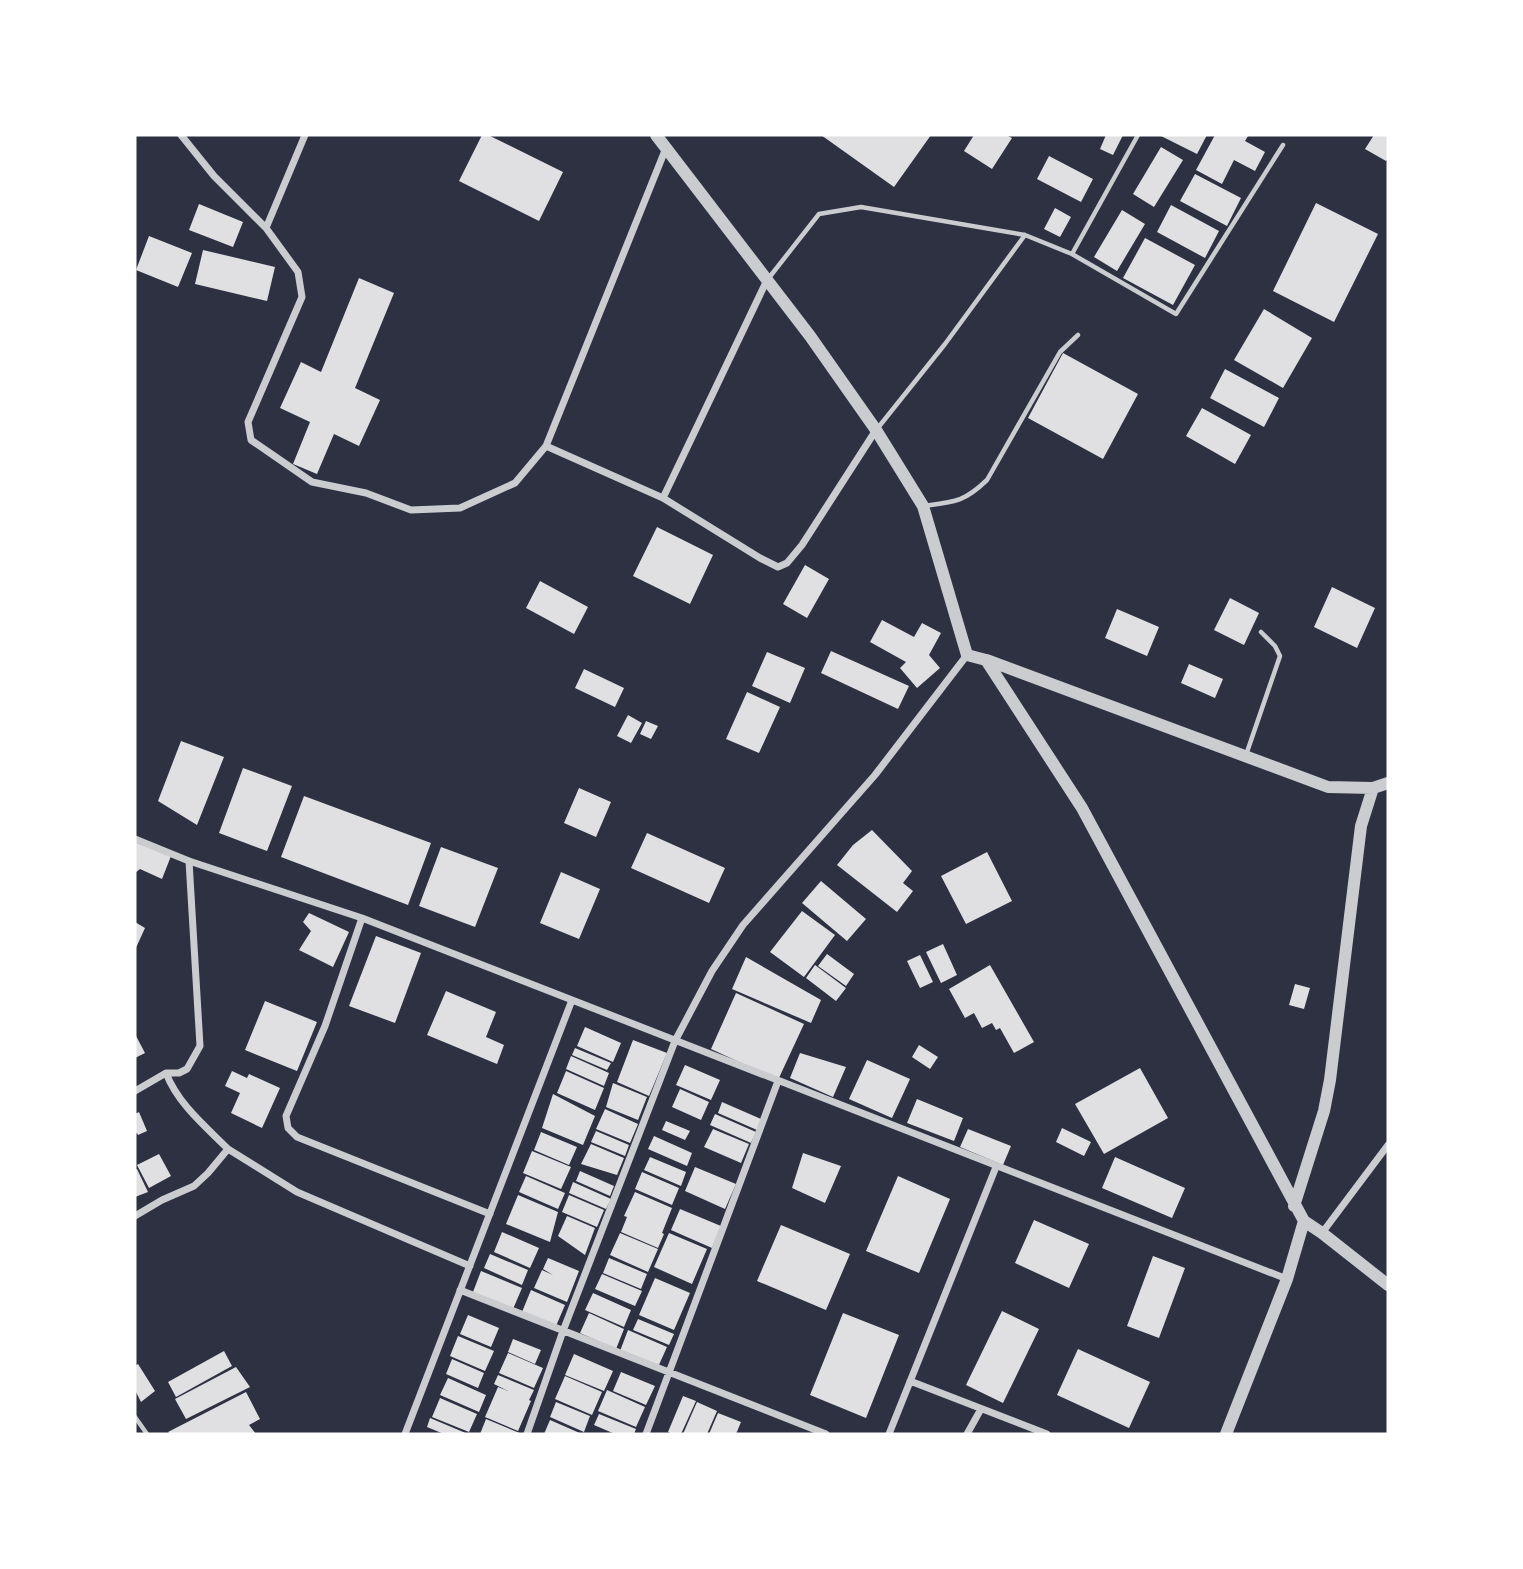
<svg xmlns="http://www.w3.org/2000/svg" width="1523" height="1569" font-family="'Exo 2',sans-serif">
<rect width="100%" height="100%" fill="#2d3142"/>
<path fill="#e0e0e3" d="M482,135H488L563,172L539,221L459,181Z
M821,135H931L894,187Z
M974,135H1006L1012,138L992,169L964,151Z
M1106,135H1123L1113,155L1100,149Z
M1159,135H1207L1197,154Z
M1215,135L1248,136L1245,141L1265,152L1255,171L1234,160L1222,184L1196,170Z
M1374,135H1388V158L1386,161L1365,149Z
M1161,147L1183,160L1154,207L1133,194Z
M1049,156L1093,179L1081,202L1037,179Z
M1195,174L1241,198L1227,226L1180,201Z
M1316,203L1378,234L1334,322L1273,291Z
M199,204L243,222L233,247L189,230Z
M1171,205L1219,231L1205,258L1157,232Z
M1055,208L1071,217L1060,237L1044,229Z
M1122,210L1145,224L1117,271L1094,257Z
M149,236L192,253L178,287L136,270Z
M1145,238L1195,265L1173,305L1123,278Z
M203,250L275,267L267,301L195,284Z
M359,278L394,293L355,388L380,400L359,446L334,434L317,474L293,464L310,422L280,408L301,362L321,372Z
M1264,309L1312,338L1283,388L1234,360Z
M1063,353L1138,394L1103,459L1028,418Z
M1225,369L1279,398L1264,427L1210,398Z
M1202,408L1251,435L1235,464L1186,436Z
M657,527L713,555L690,604L633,576Z
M805,565L829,579L807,618L783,604Z
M540,581L588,607L574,634L526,608Z
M1332,587L1375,608L1357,648L1314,627Z
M1230,598L1259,613L1244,645L1214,630Z
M1117,609L1159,627L1147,656L1105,638Z
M882,620L914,637L922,623L941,633L929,655L940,668L917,688L900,668L906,662L870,642Z
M831,651L909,686L898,709L821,673Z
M767,652L805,668L790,703L752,686Z
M1189,664L1223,679L1215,698L1181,683Z
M584,669L624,688L615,707L575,688Z
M747,692L780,707L759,753L726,739Z
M628,715L642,723L631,743L617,736Z
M646,721L658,726L651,739L640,734Z
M181,741L224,757L197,825L158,801Z
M243,768L292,786L267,851L219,833Z
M579,788L611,802L596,837L564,823Z
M304,796L431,843L408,905L281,857Z
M872,830L912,871L903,883L913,891L897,912L837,865L853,845Z
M647,833L725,868L709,903L631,868Z
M135,841L171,856L162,879L140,869L135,873Z
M441,847L498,868L475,927L419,906Z
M987,852L1012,901L966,924L941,876Z
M561,872L600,889L579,939L540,923Z
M821,881L866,919L847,941L802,903Z
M802,911L835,935L804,977L770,952Z
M309,913L349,932L333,967L299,950L311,931L303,922Z
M135,922L145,928L135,950Z
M376,936L421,953L395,1023L349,1006Z
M943,944L957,975L941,983L926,952Z
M827,954L854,974L846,986L818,966Z
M920,955L933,982L920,988L907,961Z
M746,957L821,1000L811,1023L732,989Z
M815,965L846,988L836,1001L806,978Z
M990,965L1034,1042L1014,1053L1000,1028L996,1030L992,1023L982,1028L974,1013L965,1018L949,989Z
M1295,984L1310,988L1304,1009L1289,1005Z
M446,991L496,1012L486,1037L504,1045L497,1064L427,1035Z
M736,993L804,1024L778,1080L711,1049Z
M265,1001L317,1022L297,1071L245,1050Z
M585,1027L621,1043L613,1062L577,1046Z
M135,1034L145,1053L135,1058Z
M633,1040L667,1053L649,1096L617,1082Z
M919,1045L938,1057L930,1069L912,1057Z
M575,1048L611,1063L607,1070L572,1055Z
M800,1053L846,1067L833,1097L790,1078Z
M571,1056L609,1073L604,1086L566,1069Z
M867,1060L910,1079L892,1118L849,1099Z
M685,1065L720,1080L711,1100L676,1085Z
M1140,1068L1168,1118L1104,1154L1075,1104Z
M232,1071L247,1078L249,1074L280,1088L262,1128L231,1113L240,1093L225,1086Z
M566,1071L604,1088L595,1110L557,1093Z
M613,1083L647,1097L638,1120L606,1107Z
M680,1089L709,1102L701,1120L672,1107Z
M553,1094L595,1116L583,1145L542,1128Z
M917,1099L963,1118L954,1141L907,1123Z
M722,1102L761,1119L757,1130L718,1113Z
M605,1109L638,1124L630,1143L596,1129Z
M139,1112L147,1131L138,1135L137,1133L135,1134V1114Z
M715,1114L756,1132L751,1143L710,1125Z
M666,1121L690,1131L685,1140L662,1130Z
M1062,1128L1091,1142L1084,1156L1056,1142Z
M713,1129L749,1144L741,1163L704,1147Z
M968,1129L1011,1146L1003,1165L960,1147Z
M596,1131L629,1145L625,1156L591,1142Z
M541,1132L577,1147L569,1165L534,1150Z
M654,1136L692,1153L687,1166L648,1149Z
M591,1144L624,1158L617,1175L581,1164Z
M532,1151L571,1167L561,1189L523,1173Z
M803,1153L841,1166L825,1203L792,1188Z
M159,1154L171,1176L149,1188L137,1165Z
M650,1157L686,1172L681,1186L644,1170Z
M1115,1157L1185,1188L1172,1218L1102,1188Z
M695,1167L736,1184L725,1209L685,1191Z
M137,1169L148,1192L135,1197V1170Z
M580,1171L614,1186L610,1196L576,1181Z
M642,1172L679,1188L672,1205L635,1189Z
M526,1176L565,1193L558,1209L519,1192Z
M898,1176L950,1199L919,1273L866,1251Z
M573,1182L611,1199L606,1209L569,1193Z
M635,1192L672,1208L662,1233L664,1234L658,1248L621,1232L627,1217L624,1216Z
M518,1195L558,1212L550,1242L506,1224Z
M569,1195L604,1210L597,1227L562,1212Z
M680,1209L721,1226L712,1248L671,1230Z
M567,1216L595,1228L585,1255L558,1236Z
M1034,1220L1089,1244L1069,1288L1015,1263Z
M781,1225L850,1254L826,1310L757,1281Z
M502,1232L539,1248L530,1268L494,1252Z
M620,1233L658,1249L648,1272L610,1255Z
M669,1233L707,1249L692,1284L654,1267Z
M490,1254L528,1270L522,1285L484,1268Z
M1153,1256L1185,1268L1159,1338L1127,1326Z
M548,1258L579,1271L567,1302L534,1288L542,1270L553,1275L543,1269Z
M609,1258L647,1274L641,1289L603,1273Z
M481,1271L522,1288L513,1309L473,1292Z
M602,1274L642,1291L635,1306L595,1289Z
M655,1278L690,1293L674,1330L639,1315Z
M531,1290L565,1305L556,1326L522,1312Z
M593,1293L631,1310L624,1327L585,1310Z
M1002,1311L1039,1329L1003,1403L966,1385Z
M589,1313L624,1329L616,1349L580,1333Z
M843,1313L899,1335L866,1418L810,1395Z
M468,1315L499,1328L491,1347L460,1334Z
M638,1319L674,1334L669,1345L633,1330Z
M628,1330L667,1347L658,1367L620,1351Z
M458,1336L494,1351L485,1371L450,1356Z
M513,1339L541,1350L535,1364L508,1352Z
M1078,1349L1150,1382L1129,1428L1057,1395Z
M224,1351L232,1366L176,1397L168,1382Z
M508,1353L543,1368L534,1388L499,1373Z
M574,1354L613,1371L604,1391L565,1375Z
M452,1359L484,1373L478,1388L446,1374Z
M138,1364L155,1391L141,1402L135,1390V1366Z
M236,1367L250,1387L186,1419L175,1399Z
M621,1372L655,1386L646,1405L613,1391Z
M498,1375L534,1390L529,1400L531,1401L518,1431L485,1417L498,1387L508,1391L494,1384Z
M565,1376L602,1392L592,1415L555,1399Z
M448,1378L486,1395L479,1412L440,1395Z
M607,1390L645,1407L636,1427L598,1411Z
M246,1392L260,1419L249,1425L256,1434H170L168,1432Z
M683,1396L696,1401L681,1434H672L668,1432Z
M440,1398L477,1414L469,1432L432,1417Z
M556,1402L590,1416L584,1432L550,1417Z
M697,1402L717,1411L707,1434H683Z
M718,1413L741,1422L736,1434H709Z
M599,1414L636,1429L634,1434H615L594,1425Z
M430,1418L468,1434H444L427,1427Z
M486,1419L522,1434H480Z
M550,1420L582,1434H544Z"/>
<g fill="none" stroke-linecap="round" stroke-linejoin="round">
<path stroke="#caccd0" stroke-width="4.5" d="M1072,254L1138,135
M768,279L819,214L861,207L1025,235L1072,254L1176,314L1283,145
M877,429L945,344L1025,235
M924,506C955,502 964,502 987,480L1060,352L1078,335
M1246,755L1280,656L1275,646L1261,632
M135,1417L147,1434"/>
<path stroke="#caccd0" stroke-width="7" d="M181,135L214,176L266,228
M305,135L266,228L298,272L302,297L248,422L251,440L312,482L366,493L411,510L460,508L515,483L546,446L666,148
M546,446L663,498L767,280
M663,498L760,558L778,567L787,563L802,545L876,430
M135,839L189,861L362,918L1287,1279
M362,918L325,1026L286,1116L288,1128L297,1137L490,1214
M166,1073C178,1104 205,1126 228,1149
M135,1091L166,1073H179L187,1069L200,1046L189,861
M135,1216L162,1200L194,1186L208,1173L228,1149L297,1192L470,1266
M1322,1233L1388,1145
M460,1290L826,1434
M910,1381L1047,1434
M405,1434L572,1000
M527,1434L563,1331L675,1041L712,971L743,925L875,775L967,655
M646,1434L778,1081
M889,1434L996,1167
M967,1434L981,1409"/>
<path stroke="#caccd0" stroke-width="12" d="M656,135L810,336L876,430L923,506L967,655L986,660L1082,808L1304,1221L1322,1233L1388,1285
M987,660L1328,787L1373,788L1388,783
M1294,1206L1324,1111L1330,1080L1361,826L1373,788
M1226,1434L1287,1279L1304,1221"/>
</g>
<rect width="1523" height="1569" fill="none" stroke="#ffffff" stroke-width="273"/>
</svg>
